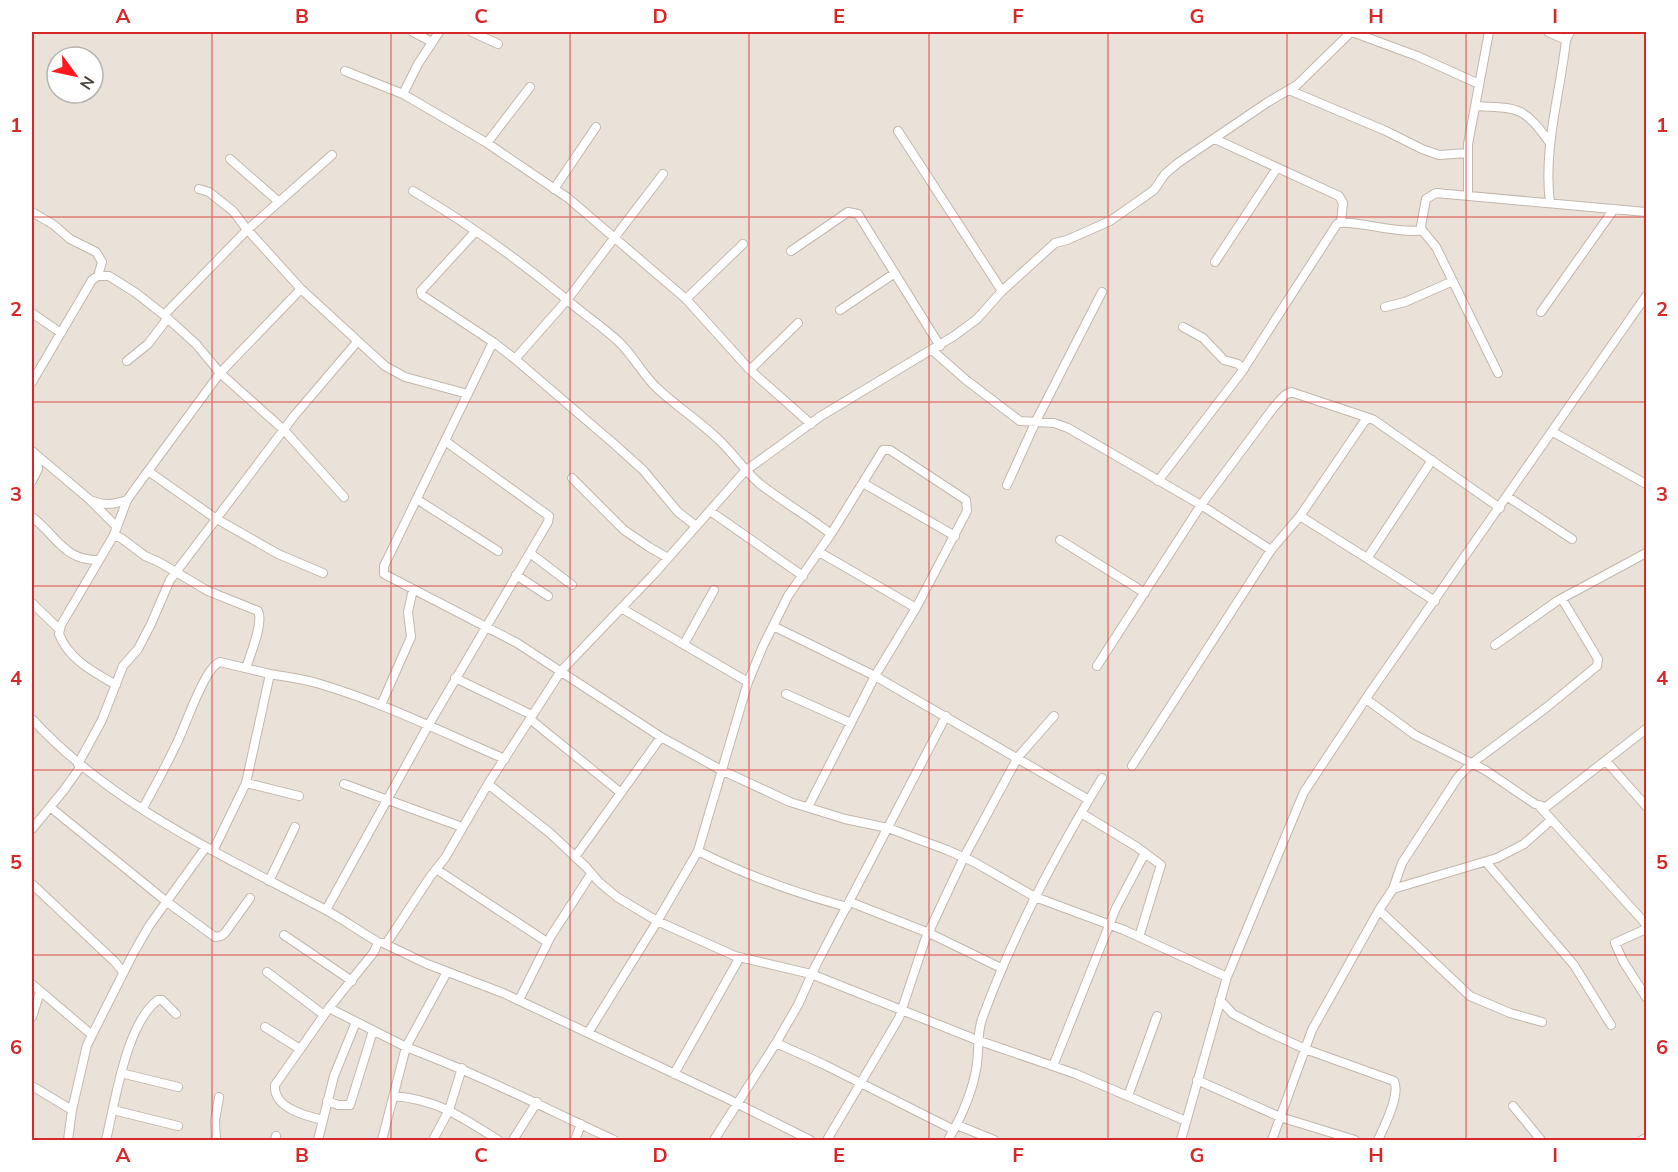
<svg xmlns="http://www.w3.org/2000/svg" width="1678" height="1172" font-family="Mulish,sans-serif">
<rect width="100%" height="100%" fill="#f6f0ea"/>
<path fill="#eae1d8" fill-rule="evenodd" d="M32,32H1646V1140H32ZM57,57H93V93H57Z"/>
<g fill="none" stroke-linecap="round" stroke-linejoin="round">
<g stroke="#c3b7ac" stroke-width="10">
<path id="street" d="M413,32L432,42
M472,32L498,44
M1352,32L1417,56L1479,84
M1548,32L1566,40
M345,71L403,94L487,143L568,198L686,299L750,370L811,424
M1289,90L1386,131L1422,149L1439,155L1468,153
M403,94L418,64L439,32
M1476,106C1520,108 1524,107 1550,143
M898,131L1002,291
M1215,139L1339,196L1343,203L1341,222
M487,143L530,87
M230,159L279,202
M199,189L209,192L233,211L245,227L301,289L385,366L405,377L468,394
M554,189L596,127
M413,191C467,223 518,259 566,299C583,314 602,326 619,342C633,355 642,374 657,388C678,408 703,423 723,444C736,457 746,472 760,484C783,502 808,516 831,534
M1468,196V144L1489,32
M1550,203C1543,148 1560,95 1566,40L1570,32
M32,212L54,225L70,239L96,252L102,262L98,276
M475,232L421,291L422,295L493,342L515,359L613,443L643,470L678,512L696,526
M791,251L848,212L858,214L940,346
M1215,262L1277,168
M686,299L743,244
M1385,307L1405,302L1453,281
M840,310L895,273
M1541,312L1614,209
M32,313L61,333
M164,315L247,230L332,155
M1183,327L1203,338L1224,360L1238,364L1244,369
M493,342L384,566V574L517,643L661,737L721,770L790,802L845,819L888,828L947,850L974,862L1035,897L1124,930L1227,977
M932,350L966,380L1020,421L1054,423L1068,428L1201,505L1271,550
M515,359L567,300L663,174
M127,361L148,344L167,319
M750,370L798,323
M1498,373L1436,247L1422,230L1421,226L1426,199L1436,193L1646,212
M32,382L92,280L98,276H109L136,293L164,315L196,344L220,373L284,430L344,497
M1553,432L1646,484
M32,451L89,499L116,526
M148,471L215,518L278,554L323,573
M572,478L624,530L649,547L668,558
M32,481L38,469L37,456
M1158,481L1241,373L1337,224C1348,218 1400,235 1422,230
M863,483L955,536
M1007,485L1036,421L1102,292
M1508,497L1572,539
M418,500L498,551
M93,501C105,506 115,504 127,500
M710,511L803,576
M1300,516L1364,422L1369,418L1374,420L1500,508
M32,517C57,536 64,561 99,560
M114,535L121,538L145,556L159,562L208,591L258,611C264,623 250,655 246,668
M1060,540L1145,593
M819,552L916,608
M530,553L572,585
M1368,557L1432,460
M516,575L548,596
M32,603L59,629
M621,608L748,682
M773,626L875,676L1089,800
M684,644L714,590
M1495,645L1557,601L1646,553
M1097,666L1201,505L1274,407L1285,395L1291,392L1369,418
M270,674C287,677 304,679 320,684C384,703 444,733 505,759
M455,678L532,715
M116,685C94,672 69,660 59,634L61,625L114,535L127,500L148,471L220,373L301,289
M786,694L851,723
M1366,699L1415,735L1485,770L1535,804L1546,807L1646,729
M381,705L411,637L408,612L413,589
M32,719C111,805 222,855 324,909C343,919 360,932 378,942L374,952L329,1008L275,1085C273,1108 306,1116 323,1120
M530,719L621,793
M1606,761L1646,806
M78,764L102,720L123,666L138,649L151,624L170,580L294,416L357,342
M1132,766L1271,550L1300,516L1435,601
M246,783L299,796
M344,784L462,827
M488,784L550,833L586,867L599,882L617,897L657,921L735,956L811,974L977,1040L1076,1074L1186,1121
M50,807L167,902L215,937L221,936L225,933L250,898
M1540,807L1645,923L1646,929
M143,808C154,788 165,768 175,747C184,731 204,667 220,662L270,674L246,783L213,851
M1081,813L1137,847L1161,865L1139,937
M32,829L64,790L81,766
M698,851C745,875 796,893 847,907
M575,857L661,737
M1486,862L1574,965L1611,1025
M436,869L547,942
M269,881L295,827
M32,884L115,962L123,972
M1393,889L1497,858L1524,844L1551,820
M850,902L929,933L1001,968
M326,910L428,726L548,522L549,516L445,441
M1379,910L1470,996L1510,1013L1542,1022
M1646,929L1615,943L1623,961L1646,997
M284,935L352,981
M383,943L427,964L503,993L726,1098L810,1140
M386,944L430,877L445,858L488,784L561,671L654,574L745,471L821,416L954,336L977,319L1002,291L1055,243L1067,240L1110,221L1154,190L1165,174L1178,163L1268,102L1297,85L1351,32
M267,972L324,1015
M32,984L92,1035
M519,1000L551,936L591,874
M1220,1000L1233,1014L1262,1029L1305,1049L1394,1081C1401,1094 1384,1127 1378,1140
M329,1008L406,1047L447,972
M32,1017L40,992
M265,1027L300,1049
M588,1033L655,925L698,851L748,682L763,646L788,596L831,534L883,450H890L966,500L967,511L916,608L875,676L808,807
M776,1043L823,1064L954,1130
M1053,1066L1116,908L1145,853
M121,1073L178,1087
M674,1074L740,957
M1197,1080L1280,1117L1355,1140
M32,1086L72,1110
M394,1096C439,1100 461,1117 498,1140
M1128,1096L1157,1016
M327,1101L338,1105H350L373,1031
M1513,1106L1541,1140
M113,1110L178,1126
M957,1125L994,1140
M68,1140L72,1110L87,1045L134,952L149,926L206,847
M106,1140C115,1103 126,1023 158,1000H162L176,1014
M216,1140L215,1121L219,1097
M275,1140L276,1136
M318,1140L334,1076L356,1022
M382,1140L406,1047C478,1074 545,1108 614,1140
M433,1140L449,1110L462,1068
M513,1140L537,1102
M575,1140L581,1124
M714,1140L776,1043L798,1005L816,965L946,716
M827,1140L899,1018L925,940L964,857L1018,757L1054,716
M948,1140C962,1116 973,1092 977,1064C979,1048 977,1034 982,1019C1013,934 1055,855 1102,778
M1181,1140L1227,977L1304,792L1371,691L1646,296
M1272,1140L1312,1030L1379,910L1393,889L1402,863L1458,777L1471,764L1547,707L1597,666L1598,659L1562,599
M1642,1140L1646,1138"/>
</g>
<use href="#street" stroke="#fff" stroke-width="8"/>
</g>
<path fill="none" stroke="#d62828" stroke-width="1.5" stroke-opacity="0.55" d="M212,32V1140M391,32V1140M570,32V1140M749,32V1140M929,32V1140M1108,32V1140M1287,32V1140M1466,32V1140M32,217H1646M32,402H1646M32,586H1646M32,770H1646M32,955H1646"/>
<rect width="1678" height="1172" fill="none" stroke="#ffffff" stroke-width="66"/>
<g transform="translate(75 75) rotate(123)"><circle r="28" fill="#ffffff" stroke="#b7b3af" stroke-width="1.5"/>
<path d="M0-4.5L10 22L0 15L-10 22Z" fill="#ff181c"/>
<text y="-9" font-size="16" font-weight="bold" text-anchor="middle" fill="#4b4037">N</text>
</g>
<rect x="33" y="33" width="1612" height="1106" fill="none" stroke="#d62828" stroke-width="2"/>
<g font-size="20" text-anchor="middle" font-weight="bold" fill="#d62828">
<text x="123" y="23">A</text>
<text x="302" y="23">B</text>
<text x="481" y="23">C</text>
<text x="660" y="23">D</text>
<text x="839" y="23">E</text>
<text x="1018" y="23">F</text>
<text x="1197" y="23">G</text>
<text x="1376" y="23">H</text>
<text x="1555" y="23">I</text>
<text x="16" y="132">1</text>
<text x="1662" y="132">1</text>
<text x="16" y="316">2</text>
<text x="1662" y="316">2</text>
<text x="16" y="501">3</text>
<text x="1662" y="501">3</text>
<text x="16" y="685">4</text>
<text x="1662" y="685">4</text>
<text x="16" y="869">5</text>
<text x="1662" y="869">5</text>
<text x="16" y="1054">6</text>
<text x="1662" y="1054">6</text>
<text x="123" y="1162">A</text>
<text x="302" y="1162">B</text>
<text x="481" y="1162">C</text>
<text x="660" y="1162">D</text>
<text x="839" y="1162">E</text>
<text x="1018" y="1162">F</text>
<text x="1197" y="1162">G</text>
<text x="1376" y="1162">H</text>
<text x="1555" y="1162">I</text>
</g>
</svg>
